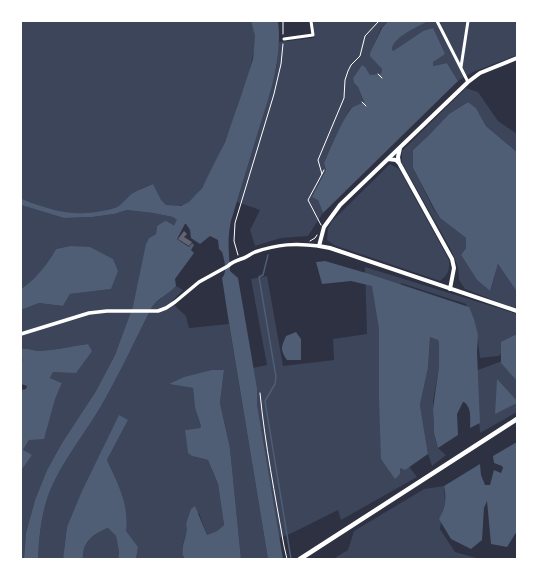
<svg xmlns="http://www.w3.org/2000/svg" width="538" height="580" font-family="Quicksand,sans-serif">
<rect width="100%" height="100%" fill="#2d3142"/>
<path fill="#3c4559" d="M21,21H251C252,26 255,31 255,36C257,66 214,184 190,202C184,206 173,208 166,205C159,201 156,190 153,184C146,187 139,189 133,193C127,197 124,204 117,207C99,216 69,215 50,210C40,207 31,201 21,199Z
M313,21H388L381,28L370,54L382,69L381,75H370L362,65L353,78L354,83L358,87L364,103L353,107L349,110L326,158L324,163L326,170C315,191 314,190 323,213L308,236L281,238L255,246L250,230L260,210L237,202L270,92L277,64L279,42L314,38Z
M428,21H517V55L473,72L458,81L447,63L433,66V62L423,31L393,51L392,49C394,36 418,26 428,21Z
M466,88L478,92L498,121L517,134V152L486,126L476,108L468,102L449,114L428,136L413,150V168L434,210L440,218L466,238V248L461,255L477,280L490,291L498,264L517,292V308L506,305L465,289L459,280L458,267L451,250L402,163V151Z
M390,164L399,169L449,260C450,270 448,275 440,281L334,245L327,240L328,229L332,221Z
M21,205L64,218L92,217L114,214L127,210L153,213L173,217L179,221L176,227L169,222L157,226L156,234L149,238L133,306L115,355L96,391L62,443L47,470L35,500L26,533L24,559H21V468L22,469L23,450L59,390L62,383L50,378L53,372L88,344C72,346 56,350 40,351C33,351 27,347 21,349V310L39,303L63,306L70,294L111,289L70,246L56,249C47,265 37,279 21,289Z
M365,267L517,314V334L515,335L499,356L480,358L477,333L466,304L401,283L396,318V449L417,477L341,520L338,510L294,532L279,538L257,404V388L253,368L267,365L251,279L267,276L283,366L334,360L333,339L367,334Z
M176,286L183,290L171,302L186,316L189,328L229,324L268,559H241L230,448L220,403L224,370C205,371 187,376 170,384L193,388L195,408L201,426L200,428L186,430L188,445L195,457L208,460L218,484L224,525L217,531L207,535L199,513C192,523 176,547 185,559H136L138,547L125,531C128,507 117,482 107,460L128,420L67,527L63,559H38C39,538 41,516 48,496C61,461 87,432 105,399C122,369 136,338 152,307L154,304Z
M430,337L439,340V366L433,402V420L434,433L438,448L446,455L432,466L428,454L420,405L428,368Z
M505,360L517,373V412L480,433L475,371Z
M444,486L445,502L442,515L440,529L455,552L480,559H333L348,550L354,531L424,489Z
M108,528L116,536L119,552L118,559H83C82,542 93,534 108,528Z"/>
<path fill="#4f5d75" d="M251,21H278C283,59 269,97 258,132C249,162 240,191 231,221C227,239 229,252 230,271L238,278L257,388V404L283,559H268L228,317L222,278C228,272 224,259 222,252L219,249L218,240L210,236L200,244L191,238L190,230L186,224H182L173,217L153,213L127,210L114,214L92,217L64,218L21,205V199H22C50,210 72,217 102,211C107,210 113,209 117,207C124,203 127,197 133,193C139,189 147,187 153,184L161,200L166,205L181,206L189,202L202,188L225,142L241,96L253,59L255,36Z
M388,21H428C418,27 394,36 392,49L393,51L423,31L433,28L445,54L433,62V66L447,63L458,81L323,213L318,200L312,197L326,170L324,163C328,154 346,111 353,107C356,105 361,104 364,102L358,87L354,83L353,78L362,65L365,67L370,75L381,74L382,69L370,56V53L382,28Z
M468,102L476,108L486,126L517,152V292L498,264L490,291L477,280L461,255L466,248V238L440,218L435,210L413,168V150L428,136L449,114Z
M165,221C170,222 177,227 180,231L177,239L189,247L192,243L194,245L191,250L194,253L175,279L176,286C169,294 158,298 152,307C136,338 122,369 105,399C87,432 61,461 48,496C41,516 39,538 38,559H24L26,533L35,500L47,470L62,443L96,391L115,355L133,306L146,244L149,238L156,234L157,226Z
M70,246L90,247L113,259L118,271L111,289L70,294L63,306L39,303L21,310V289C36,279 47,265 56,249Z
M325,261L366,273L469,307L474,319L478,335L477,352L480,423L470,428C470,419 472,408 464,402H463L457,414L458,435L438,448L434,433L433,409L439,366V342L438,340L430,337L428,368L420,405L428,454L405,470L400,468V474L395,479L381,459L379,399V329L372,286L351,281L322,284L316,262Z
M296,332L301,339V360H287C280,349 281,348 286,336Z
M517,334V381L501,363V342Z
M88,344L92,351L76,373L53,372L50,378L62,383L55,399L44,439L29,440L23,450L32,455L22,469L21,468V390L26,389L27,386L21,384C21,377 22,369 22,362C23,358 21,353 21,349C27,347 33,351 40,351C56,350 72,346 88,344Z
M212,370H224L220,403L230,448L241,559H185C177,549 190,534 186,524L191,509L195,506L207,535L217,531L224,525L218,484L208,460L192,456L188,453L185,430L200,428L201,426L195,408L193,388L169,384L184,377Z
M497,379L517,401V403L495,414Z
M119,415L128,420L107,460C118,484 129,504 126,531L138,547L136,559H118L119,552L116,536L108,528C93,534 82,542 83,559H63L67,527L82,491Z
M517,442V531L507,547L491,544L487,501L484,508L482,540L471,549L451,539L439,519C445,509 447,498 444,486L480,464L481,475L485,485H490L494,470L501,473L503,468L502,466L494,463L493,456Z"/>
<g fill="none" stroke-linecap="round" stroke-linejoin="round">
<path stroke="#4f5d75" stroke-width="1.5" d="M268,255L263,275L259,277L276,377L275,384L265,401L291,559"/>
<path stroke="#4f5d75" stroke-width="9" d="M172,239L183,218L189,216"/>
</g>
<path fill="#626471" d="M184,231L187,234L184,237L192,242L189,246L178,239Z"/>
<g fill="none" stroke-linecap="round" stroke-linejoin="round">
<path stroke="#fff" stroke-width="1" d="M283,21V34
M378,74L382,78
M362,102L366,106
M322,174L324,170
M321,225L308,200L322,174L318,160L344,98L345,80L348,71L351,65L360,56L365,36L379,21
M310,241L315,238L317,235
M238,255L234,241L235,223L274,94L281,64L283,44
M260,393C265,444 275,495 284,546L287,559"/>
<path stroke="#fff" stroke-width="3" d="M437,21L468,82
M284,39L313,35L311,21
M461,67L468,21"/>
<path stroke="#fff" stroke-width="3.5" d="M21,334L89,313L107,311H158L166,308L175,302L199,282L228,266C232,262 235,261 241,259C246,258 250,254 255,252C278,244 295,243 319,246"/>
<path stroke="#fff" stroke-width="4" d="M517,58L480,73L468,82L340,205L324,227L319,246L330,248L517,311
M388,159L396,160L399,163L452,259L454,268L450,289
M399,163L398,157L400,148"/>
<path stroke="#fff" stroke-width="4.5" d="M300,559L517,419"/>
</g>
<rect width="538" height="580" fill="none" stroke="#ffffff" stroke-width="44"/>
</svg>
